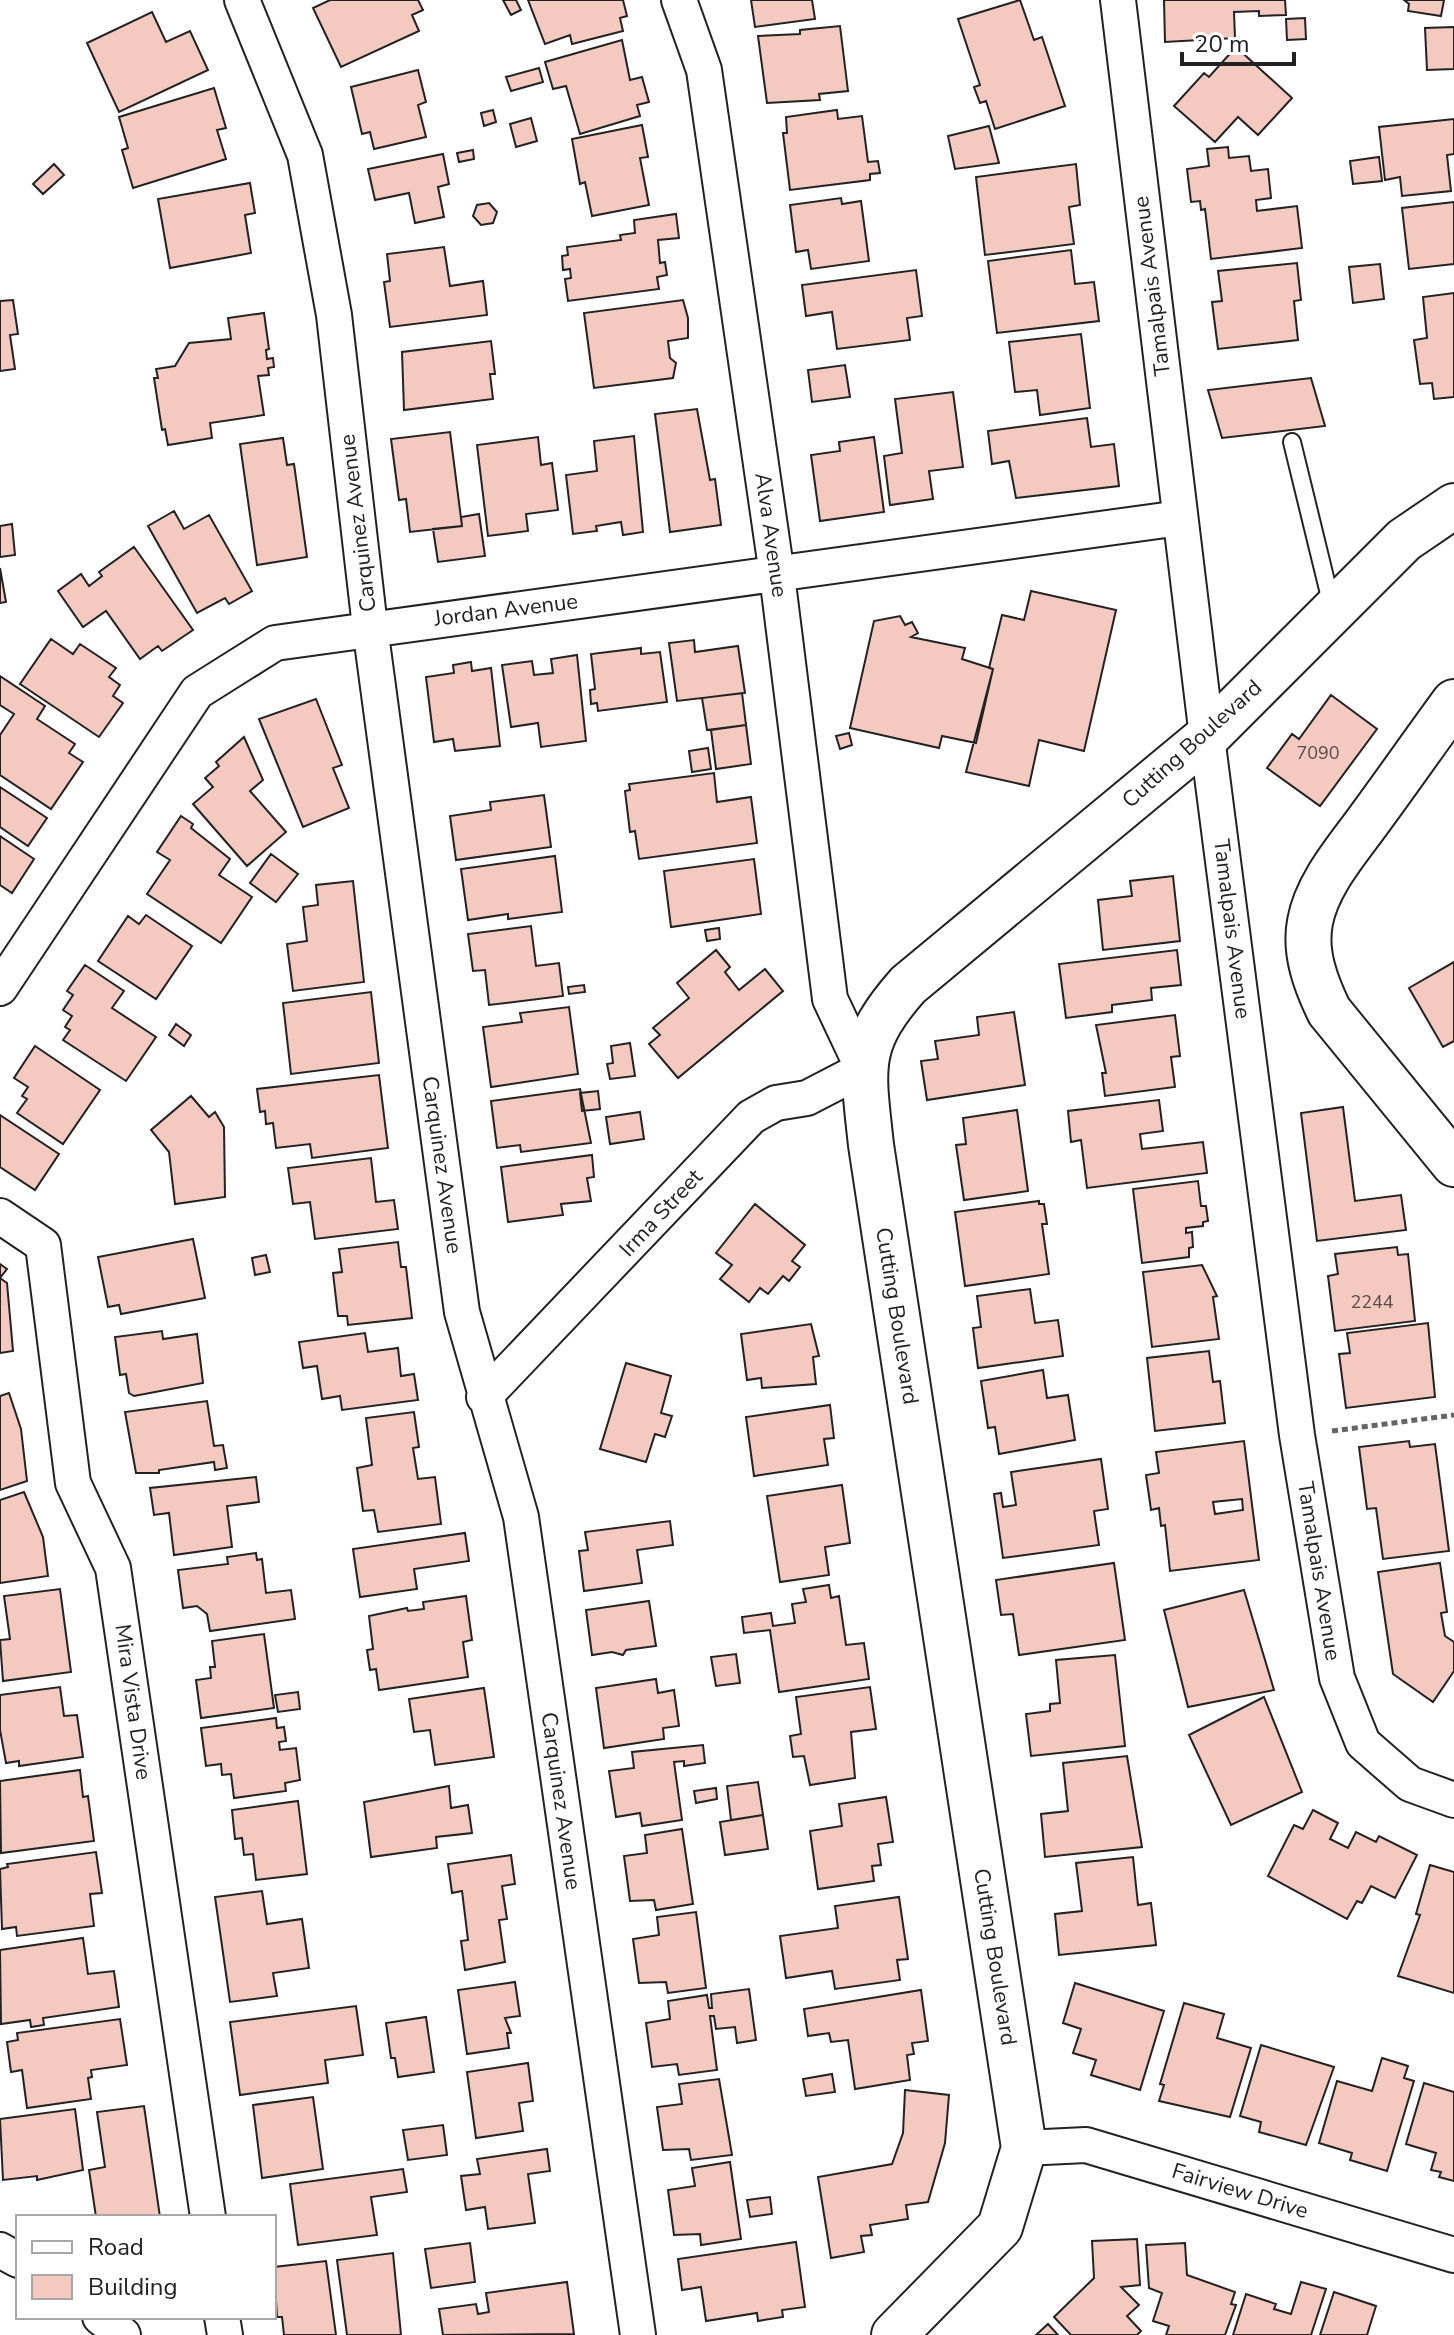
<svg xmlns="http://www.w3.org/2000/svg" width="1454" height="2335" font-family="'Nunito Sans',sans-serif">
<rect width="100%" height="100%" fill="#fff"/>
<path fill="#f3c9c0" stroke="#222" stroke-width="2" fill-rule="evenodd" d="M330,0H418L423,10L412,15L419,31L341,67L313,8Z
M503,0H516L521,10L511,15Z
M528,0H623L627,16L620,18L623,31L572,44L570,35L545,44Z
M751,0H812L815,19L755,27Z
M1020,0L1034,40L1042,37L1065,106L995,129L986,101L980,103L974,87L980,85L958,19Z
M1164,0H1285L1286,15L1259,16V11L1234,12L1235,38L1165,42Z
M1404,0H1444L1441,16L1408,11L1409,4Z
M152,12L166,42L190,31L208,70L119,112L87,43Z
M1305,18L1306,39L1287,40L1286,19Z
M840,26L848,91L819,94L820,100L767,103L758,36L800,34V30Z
M1454,27V69L1427,70L1425,28Z
M622,40L630,80L642,77L649,102L637,105L640,116L580,134L566,86L553,89L545,62Z
M1236,47L1292,98L1258,135L1238,117L1215,142L1174,106L1204,73L1209,77Z
M539,68L543,82L511,91L506,77Z
M418,70L426,102L418,105L426,137L374,149L370,132L362,134L351,87Z
M214,88L226,128L217,130L226,159L133,188L122,150L128,148L119,117Z
M493,110L496,122L484,126L481,113Z
M837,110L838,119L862,116L868,162L878,161L880,173L870,174V180L790,190L783,133H787L786,117Z
M531,118L537,141L516,147L510,124Z
M1454,119V154L1447,155L1451,191L1402,196L1400,177L1385,180L1379,127Z
M642,125L648,157L640,158L649,205L592,216L585,182L580,184L572,139Z
M989,126L999,163L955,169L948,136Z
M1228,147L1229,158L1249,156L1251,171L1268,169L1271,198L1256,200L1257,211L1297,206L1302,248L1211,259L1205,209L1201,210L1200,201L1191,202L1187,169L1209,166L1207,149Z
M473,150L474,159L459,162L457,153Z
M443,154L449,184L438,187L444,217L415,223L409,193L375,200L368,169Z
M1379,157L1382,181L1353,184L1350,161Z
M54,164L64,175L43,194L33,184Z
M1076,164L1080,205L1069,207L1074,244L985,255L976,177Z
M250,183L255,213L245,215L251,253L170,268L158,199Z
M841,198L842,204L861,201L869,261L811,269L808,250L796,252L790,205Z
M1454,202V264L1409,269L1402,208Z
M489,203L497,212L493,223L481,225L473,216L477,205Z
M676,214L679,238L658,240L660,263L665,262L667,275L657,277L659,289L568,301L565,279L571,278L570,269L563,270L562,256L568,255L567,247L621,240L620,235L635,233L634,220Z
M444,247L450,286L483,281L487,315L390,327L384,282L390,281L387,254Z
M1071,250L1075,284L1094,282L1099,321L997,333L988,261Z
M1297,263L1301,300L1294,301L1298,340L1218,349L1212,302L1222,301L1218,271Z
M1380,264L1384,299L1353,303L1349,267Z
M916,270L922,316L907,318L910,340L837,349L832,312L806,316L802,285Z
M1454,293V397L1434,399L1432,383L1420,384L1414,340L1427,338L1423,297Z
M13,300L18,334L10,335L15,369L0,371V301Z
M683,300L688,318V338L668,341L670,358L676,363L673,378L594,388L584,313Z
M264,313L269,349L266,350L267,359L273,358L274,367L268,368L269,375L258,376L264,415L210,423L212,438L168,445L165,429L162,430L154,378H158L156,369L175,366L189,343L231,339L228,318Z
M1081,334L1090,408L1040,415L1037,390L1015,392L1009,342Z
M491,341L495,374H490L493,399L404,410L402,352Z
M845,365L850,397L812,402L808,370Z
M1311,378L1325,426L1222,438L1208,390Z
M953,392L963,467L929,471L933,499L890,505L884,456L902,453L895,399Z
M697,409L710,480L715,479L721,525L670,532L655,414Z
M1087,418L1091,447L1114,444L1119,486L1016,498L1009,461L992,464L988,431Z
M450,432L462,526L410,532L406,499L399,500L391,439Z
M634,436L643,532L623,535L621,522L596,526L597,531L573,534L566,475L597,471L594,441Z
M538,437L541,465L552,463L558,510L526,514L528,531L488,536L477,445Z
M874,437L884,512L820,521L811,455L840,451L839,442Z
M283,438L287,465L294,464L307,557L257,565L240,444Z
M174,511L184,529L209,515L252,591L229,604L225,598L197,613L148,526Z
M479,514L485,556L438,562L433,529L462,526L461,517Z
M12,524L15,555L0,557V526Z
M134,547L193,630L162,651L158,646L140,659L106,611L83,627L58,591L81,574L89,586L102,576L99,572Z
M0,568L6,602L0,603Z
M1031,591L1116,610L1084,751L1039,740L1029,786L966,772L993,669L989,668L1002,615L1024,620Z
M900,616L905,625L912,622L918,633L911,637L965,648L962,659L993,669L976,743L942,736L939,748L850,728L874,621Z
M51,639L73,654L80,644L116,668L109,677L120,685L113,696L123,703L99,737L20,684Z
M694,640L695,652L738,646L745,693L677,701L669,643Z
M641,648V654L660,652L667,702L598,711L597,703L591,704L590,690L595,689L591,654Z
M577,655L586,741L541,747L538,723L511,727L502,665L532,661L534,675L553,673L551,659Z
M471,662L472,671L491,668L500,746L455,751L453,739L434,742L426,677L454,673L453,665Z
M0,676L45,706L37,719L75,744L69,753L83,762L51,809L0,775V735L14,714L0,705Z
M742,693L746,725L707,730L702,698Z
M1331,695L1377,729L1320,806L1267,768L1292,734L1299,739Z
M316,699L342,765L333,768L349,808L303,827L259,719Z
M746,725L751,764L716,769L711,730Z
M849,733L852,745L840,749L836,736Z
M244,737L263,780L250,791L286,832L247,866L193,804L213,787L205,778L219,766L216,762Z
M708,748L711,769L692,772L689,751Z
M714,773L717,802L751,797L757,843L639,859L635,831L630,832L625,791L630,790L629,784Z
M0,787L47,818L28,846L0,827Z
M544,795L551,847L456,860L450,816L491,810L490,802Z
M181,816L193,824L191,828L230,859L219,875L252,897L221,943L147,894L170,860L157,852Z
M0,836L34,859L12,893L0,885Z
M271,854L298,874L276,902L250,883Z
M555,856L562,912L508,919V914L468,920L461,869Z
M754,859L761,914L671,927L664,871Z
M1173,876L1180,941L1103,950L1098,900L1132,896L1130,881Z
M353,881L364,982L293,991L287,944L307,941L303,907L318,905L316,885Z
M146,915L192,946L156,999L98,961L128,916L139,924Z
M531,926L536,966L559,963L563,996L489,1005L485,970L473,971L468,934Z
M719,928L720,939L707,941L705,930Z
M716,950L730,967L725,972L739,990L765,969L783,991L678,1078L649,1044L660,1035L653,1028L689,998L677,983Z
M1177,950L1181,985L1151,988L1152,1000L1112,1005V1012L1066,1018L1059,964Z
M1454,962V1041L1443,1047L1409,988Z
M85,965L124,991L112,1008L156,1037L126,1081L63,1040L70,1030L65,1027L72,1016L63,1010L73,995L67,991Z
M584,985L585,992L569,994L568,987Z
M371,992L379,1063L291,1074L283,1003Z
M569,1007L578,1074L491,1087L483,1027L522,1022L520,1013Z
M1014,1012L1025,1085L927,1100L921,1061L938,1059L935,1041L979,1035L977,1017Z
M1175,1015L1180,1056L1171,1057L1175,1087L1105,1096L1102,1073H1106L1096,1025Z
M176,1024L191,1035L184,1046L169,1035Z
M630,1043L635,1076L610,1079L607,1064L613,1063L611,1046Z
M35,1046L100,1090L63,1144L17,1113L27,1099L22,1096L28,1087L14,1078Z
M379,1075L388,1148L312,1158L310,1144L276,1148L273,1123L266,1124L265,1111L260,1112L257,1089Z
M580,1089L591,1143L521,1152L520,1145L497,1148L491,1101Z
M598,1091L600,1109L582,1111L580,1093Z
M191,1096L209,1117L215,1112L224,1127L225,1197L175,1204L169,1152L151,1130Z
M1159,1100L1163,1131L1140,1134L1142,1149L1203,1142L1207,1173L1087,1188L1081,1140L1071,1142L1068,1111Z
M1343,1107L1355,1201L1401,1195L1406,1230L1317,1241L1301,1113Z
M1017,1110L1028,1191L964,1200L956,1145L966,1144L963,1118Z
M640,1112L644,1139L610,1144L606,1117Z
M0,1115L59,1154L35,1190L0,1167Z
M592,1155L594,1177L587,1178L591,1201L561,1204L563,1215L508,1222L501,1167Z
M371,1158L376,1202L394,1200L398,1229L315,1239L310,1202L293,1204L288,1168Z
M1198,1181L1201,1206H1206L1208,1221L1203,1222V1226L1186,1228V1233L1192,1232L1193,1247L1189,1248V1257L1142,1263L1133,1189Z
M1039,1201V1204H1044L1047,1224H1042L1049,1274L965,1286L955,1212Z
M755,1204L805,1245L792,1261L800,1267L789,1281L783,1276L768,1294L760,1288L749,1302L720,1279L732,1265L716,1253Z
M193,1239L205,1298L121,1314L119,1305L108,1307L98,1257Z
M398,1242L401,1267H406L412,1318L348,1325L347,1316H338L333,1273L342,1272L339,1249Z
M1397,1247L1398,1255L1408,1254L1415,1321L1335,1331L1328,1276L1338,1274L1335,1254Z
M266,1255L270,1272L255,1275L252,1258Z
M0,1264L7,1269L0,1278L7,1283L13,1351L0,1353Z
M1202,1265L1217,1296L1213,1297L1219,1339L1152,1347L1143,1272Z
M1030,1289L1035,1323L1058,1320L1063,1356L978,1368L973,1328L981,1327L977,1296Z
M1428,1323L1435,1397L1346,1408L1339,1354L1350,1353L1347,1333Z
M811,1324L819,1356L813,1357L816,1384L762,1388L761,1378L747,1380L741,1334Z
M162,1331L163,1339L197,1334L203,1383L134,1396L129,1393L126,1374L120,1375L115,1337Z
M365,1333L368,1352L398,1348L401,1376L414,1374L418,1400L342,1410L340,1396L322,1399L317,1366L303,1368L299,1342Z
M1209,1351L1213,1382L1220,1381L1225,1423L1155,1431L1147,1358Z
M626,1363L671,1376L661,1413L672,1416L665,1437L655,1434L646,1462L600,1449Z
M1043,1370L1047,1398L1068,1395L1075,1440L999,1454L995,1427L988,1428L981,1381Z
M9,1393L21,1429L27,1481L0,1490V1396Z
M207,1401L214,1446L223,1445L227,1468L215,1470L214,1462L159,1470V1473H136L125,1412Z
M830,1405L834,1438L824,1439L828,1465L754,1476L746,1417Z
M414,1412L419,1447L413,1448L418,1479L435,1477L441,1524L378,1532L374,1510L363,1511L357,1468L372,1465L366,1418Z
M1244,1441L1259,1560L1170,1571L1165,1525L1161,1526L1159,1508L1151,1510L1146,1475L1159,1473L1156,1452ZM1242,1499L1243,1510L1215,1514L1213,1502Z
M1409,1441L1410,1447L1435,1444L1449,1551L1383,1559L1376,1508L1367,1509L1359,1447Z
M1101,1459L1108,1509L1094,1511L1099,1545L1003,1558L994,1494L1001,1493L1003,1507L1016,1505L1011,1472Z
M256,1477L259,1502L227,1506L232,1547L174,1555L169,1513L154,1515L150,1488Z
M842,1485L850,1543L825,1547L829,1575L780,1582L767,1496Z
M24,1492L43,1537L48,1576L0,1583V1500Z
M670,1521L673,1545L637,1550L642,1583L584,1591L579,1551L588,1550L585,1532Z
M465,1533L469,1561L414,1569L417,1589L360,1597L353,1549Z
M256,1553L257,1560L262,1559L266,1593L291,1590L295,1619L210,1631L207,1614L197,1606L183,1608L178,1570L228,1564L227,1557Z
M1114,1563L1125,1640L1019,1655L1013,1614L1001,1615L996,1580Z
M1440,1563L1447,1612L1441,1613L1445,1636L1454,1642V1671L1433,1702L1393,1674L1378,1572Z
M829,1585L831,1598L839,1596L846,1645L864,1643L869,1679L779,1692L770,1630L744,1633L742,1617L771,1613L773,1626L795,1623L792,1604L806,1602L803,1589Z
M60,1589L71,1672L3,1681L0,1640L10,1639L4,1596Z
M1244,1590L1274,1690L1188,1707L1164,1610Z
M466,1596L472,1640L463,1642L468,1677L379,1690L376,1669L370,1670L367,1650L373,1649L369,1616L407,1608L408,1611L424,1609L423,1602Z
M649,1601L656,1646L626,1650L623,1655L612,1652L592,1655L586,1610Z
M264,1634L274,1708L201,1718L196,1680L211,1678L210,1667H215L212,1641Z
M736,1654L740,1683L716,1686L711,1657Z
M1115,1655L1125,1746L1031,1756L1026,1714L1050,1711V1704L1060,1703L1056,1660Z
M656,1679L658,1693L674,1690L679,1726L663,1728L664,1739L604,1748L596,1688Z
M60,1687L64,1716L77,1715L83,1757L19,1766V1761L6,1763L0,1730V1695Z
M870,1687L876,1729L851,1732L855,1778L810,1785L804,1756L793,1757L790,1736L801,1734L796,1697Z
M484,1688L494,1757L435,1765L430,1730L414,1732L409,1699Z
M298,1692L300,1709L278,1712L275,1695Z
M1264,1697L1302,1792L1231,1825L1189,1735Z
M276,1718L277,1728L284,1727L286,1741L279,1742L280,1750L296,1748L300,1780L285,1783L286,1791L234,1798L231,1774L222,1775L221,1764L206,1766L201,1728Z
M703,1745L705,1763L684,1766V1761L674,1762L682,1820L642,1826L640,1813L616,1817L609,1771L634,1768L632,1752Z
M1127,1756L1142,1847L1045,1857L1041,1814L1068,1811L1063,1763Z
M80,1770L83,1797L88,1796L94,1841L1,1853L0,1781Z
M758,1782L763,1815L731,1820L727,1786Z
M449,1786L451,1808L468,1805L472,1833L436,1837L437,1848L371,1857L364,1802Z
M716,1788L717,1799L696,1803L694,1791Z
M886,1797L893,1842L878,1844L881,1865L872,1866L874,1881L818,1889L810,1831L842,1826L839,1804Z
M298,1801L307,1874L256,1880L253,1854L244,1855L242,1838L235,1839L232,1810Z
M1313,1810L1338,1823L1330,1839L1348,1848L1356,1832L1376,1842L1379,1836L1417,1855L1395,1898L1371,1886L1362,1903L1357,1901L1347,1919L1268,1876L1294,1825L1303,1829Z
M763,1815L768,1849L725,1855L720,1822Z
M682,1829L693,1904L656,1910L654,1900L630,1901L624,1856L647,1853L645,1835Z
M96,1852L102,1893L90,1894L94,1926L17,1936L16,1927L2,1929L0,1869L8,1867L7,1864Z
M511,1855L515,1884L502,1886L507,1919L499,1920L505,1962L465,1970L461,1941L468,1940L462,1891L452,1893L448,1864Z
M1133,1857L1138,1905L1151,1903L1156,1945L1059,1955L1055,1914L1082,1911L1076,1863Z
M1430,1865L1454,1872V1993L1398,1976L1420,1915L1416,1914Z
M262,1891L267,1924L302,1919L309,1968L273,1973L277,1996L230,2002L215,1897Z
M899,1897L908,1959L897,1960L900,1980L835,1989L832,1971L786,1978L780,1936L838,1928L835,1906Z
M696,1912L706,1988L668,1993L666,1982L639,1983L633,1939L659,1935L657,1917Z
M83,1938L88,1974L114,1971L119,2007L43,2018L44,2025L31,2027L30,2020L1,2024L0,1950Z
M515,1982L520,2016L505,2018L511,2033H507L509,2048L467,2054L458,1990Z
M1075,1983L1164,2011L1140,2090L1091,2075L1096,2060L1073,2053L1081,2029L1063,2023Z
M749,1989L756,2040L737,2043L735,2027L716,2029L714,2016H710L717,2070L679,2075L677,2064L652,2067L646,2023L670,2019L668,2001L707,1995L709,2008H712L711,1994Z
M921,1990L928,2041L912,2043L914,2054L907,2055L910,2080L855,2089L848,2040L831,2042L829,2033L808,2036L804,2009Z
M1184,2003L1224,2014L1217,2038L1251,2048L1230,2117L1159,2101L1164,2085L1160,2084Z
M356,2006L363,2055L325,2060L328,2083L240,2095L230,2022Z
M426,2017L434,2072L398,2077L395,2058H391L386,2023Z
M120,2019L127,2065L91,2070L92,2077L88,2078L91,2099L27,2108L22,2070L11,2072L7,2042L18,2040L17,2033Z
M1261,2045L1334,2067L1306,2145L1259,2132L1261,2122L1240,2116Z
M1382,2058L1408,2066L1404,2078L1414,2081L1387,2171L1350,2160L1352,2153L1319,2143L1337,2081L1372,2091Z
M528,2063L533,2101L519,2103L523,2131L476,2138L467,2072Z
M832,2074L835,2092L806,2096L803,2079Z
M719,2079L732,2155L691,2160L689,2149L663,2150L657,2107L682,2104L679,2084Z
M1424,2083L1454,2092V2181L1439,2177L1441,2172L1431,2170L1436,2153L1406,2144Z
M905,2090L949,2095L945,2143L928,2202L906,2205L908,2219L870,2225L872,2235L861,2236L864,2252L831,2258L818,2177L892,2164L903,2133Z
M313,2097L323,2169L262,2178L253,2105Z
M144,2106L160,2217H96L89,2170L105,2167L97,2112Z
M75,2109L83,2170L37,2180V2176L3,2180L0,2119Z
M443,2125L447,2155L408,2160L403,2130Z
M547,2149L550,2171L528,2174L535,2223L488,2229L485,2207L466,2210L461,2176L480,2174L477,2159Z
M730,2162L741,2239L701,2245L700,2234L674,2235L668,2190L695,2186L692,2168Z
M403,2169L407,2192L371,2197L377,2235L298,2245L290,2184Z
M770,2197L772,2214L750,2217L747,2200Z
M1137,2239L1140,2285L1121,2287L1139,2305L1127,2316L1141,2331L1137,2335H1071L1054,2317L1094,2278L1092,2241Z
M796,2242L805,2307L782,2310L783,2317L758,2321L757,2313L706,2321L701,2287L682,2290L678,2259Z
M470,2243L475,2282L431,2288L425,2249Z
M1185,2243L1187,2275L1235,2292L1231,2304L1236,2305L1225,2335H1166L1169,2326L1153,2321L1162,2293L1149,2288L1146,2245Z
M393,2253L401,2335H347L337,2260Z
M326,2261L336,2335H284L282,2317H277L274,2267Z
M567,2282L574,2334L443,2335L439,2309L476,2304L478,2314L489,2312L486,2293Z
M1301,2282L1326,2289L1311,2335H1233L1246,2294L1276,2304L1274,2309L1291,2314Z
M1334,2292L1376,2306L1367,2335H1320Z
M1048,2324L1058,2335H1036Z"/>
<g fill="none" stroke-linecap="round" stroke-linejoin="round">
<g stroke="#222" stroke-width="20">
<path id="lane" d="M1292,442L1332,606"/>
</g>
<g stroke="#222" stroke-width="38">
<path id="street" d="M242,0L305,155L334,315L370,627L462,1312L521,1517L638,2335
M1118,0L1207,737L1297,1435L1337,1678L1363,1743L1410,1784L1454,1800
M0,988L197,692L275,643L1180,518
M0,1216L43,1245L73,1483L113,1568L208,2217
M484,1397L751,1117L776,1103L807,1098L863,1069L830,999L777,575L704,70L679,0
M1024,2148L1086,2145L1454,2255
M0,2250L18,2260
M100,2317L123,2335
M222,2317L225,2335"/>
</g>
<g stroke="#222" stroke-width="48">
<path id="secondary" d="M1454,702C1426,740 1399,779 1371,817C1349,848 1317,883 1310,922C1304,953 1316,984 1329,1011L1454,1164
M894,2335L1000,2227L1024,2148L871,1145C863,1069 855,1045 908,985L1207,737L1404,540L1454,506"/>
</g>
<path stroke="#646464" stroke-width="5" stroke-dasharray="6 4" stroke-linecap="butt" d="M1332,1431L1454,1415"/>
<use href="#lane" stroke="#fff" stroke-width="16"/>
<use href="#street" stroke="#fff" stroke-width="34"/>
<use href="#secondary" stroke="#fff" stroke-width="44"/>
</g>
<g text-anchor="middle" dominant-baseline="central" stroke-width="6" stroke-linejoin="round" paint-order="stroke">
<g font-size="18" fill="#564c4a">
<text x="1318" y="753">7090</text>
<text x="1372" y="1302">2244</text>
</g>
<g font-size="22" fill="#222" stroke="#fff">
<text transform="translate(1152 286) rotate(-97)">Tamalpais Avenue</text>
<text transform="translate(358 523) rotate(-97)">Carquinez Avenue</text>
<text transform="translate(771 535) rotate(82)">Alva Avenue</text>
<text transform="translate(506 610) rotate(-7)">Jordan Avenue</text>
<text transform="translate(1192 744) rotate(-42)">Cutting Boulevard</text>
<text transform="translate(1232 929) rotate(83)">Tamalpais Avenue</text>
<text transform="translate(442 1165) rotate(82)">Carquinez Avenue</text>
<text transform="translate(661 1213) rotate(-47)">Irma Street</text>
<text transform="translate(897 1316) rotate(81)">Cutting Boulevard</text>
<text transform="translate(1319 1571) rotate(81)">Tamalpais Avenue</text>
<text transform="translate(133 1702) rotate(82)">Mira Vista Drive</text>
<text transform="translate(561 1801) rotate(82)">Carquinez Avenue</text>
<text transform="translate(995 1957) rotate(81)">Cutting Boulevard</text>
<text transform="translate(1240 2191) rotate(17)">Fairview Drive</text>
</g>
</g>
<rect x="16" y="2215" width="260" height="104" fill="#ffffff" stroke="#a7a7a7" stroke-width="2"/>
<rect x="32" y="2241" width="40" height="12" fill="#ffffff" stroke="#a7a7a7" stroke-width="2"/>
<text x="88" y="2255" font-size="24" fill="#222222">Road</text>
<rect x="32" y="2275" width="40" height="24" fill="#f3c9c0" stroke="#a7a7a7" stroke-width="2"/>
<text x="88" y="2295" font-size="24" fill="#222222">Building</text>
<path d="M1182 52v12h112v-12" fill="none" stroke="#222222" stroke-width="4"/>
<text x="1194" y="52" font-size="24" fill="#222222" stroke="#ffffff" stroke-width="6" paint-order="stroke">20 m</text>
</svg>
